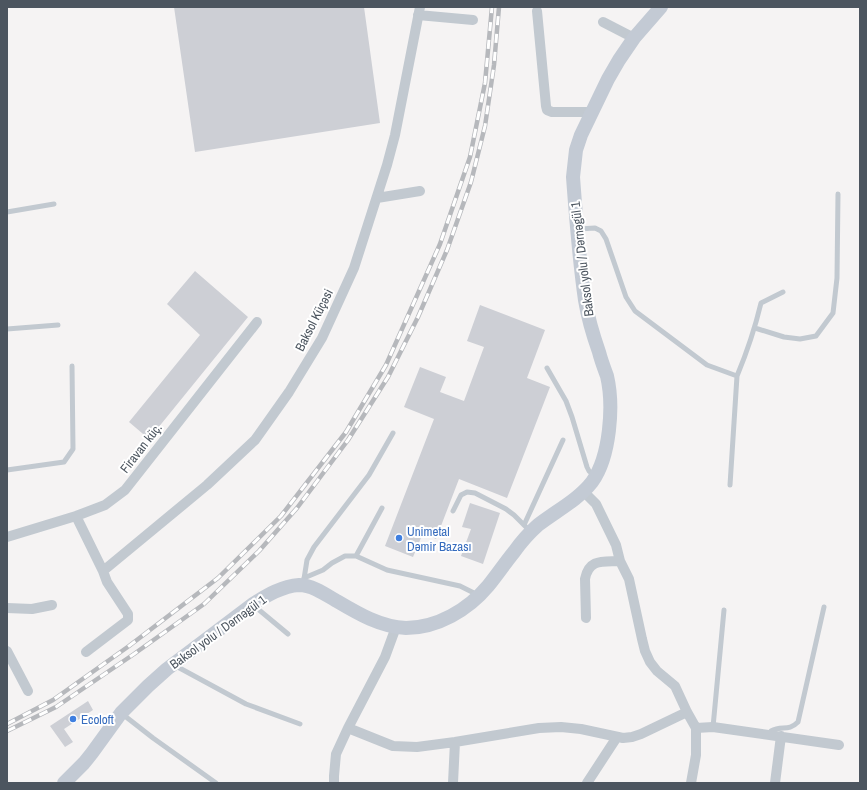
<svg xmlns="http://www.w3.org/2000/svg" width="867" height="790" font-family="'Archivo Narrow',sans-serif">
<rect width="100%" height="100%" fill="#f5f3f3"/>
<path fill="#cdcfd5" d="M174,7H364L380,123L195,152Z
M195,271L248,317L149,439L129,422L200,335L167,304Z
M480,305L545,330L527,378L550,387L507,498L459,479L436,539L423,533L413,557L385,546L434,419L404,407L420,367L446,377L440,392L464,401L484,347L467,341Z
M470,503L500,513L483,564L461,556L471,529L462,527Z
M88,701L93,710L64,729L73,742L65,747L50,726Z"/>
<g fill="none" stroke-linecap="round" stroke-linejoin="round">
<path stroke="#c2c9d0" stroke-width="5" d="M7,212L54,204
M579,229L595,228L601,231L606,239L626,297L635,311L707,365L737,376C747,352 755,328 761,303L783,292
M755,328L784,337L800,339L816,336L833,313L837,278L838,194
M7,329L58,325
M547,368L566,401L572,417L587,467L589,471L594,475
M7,470L64,462L73,449L72,366
M730,485L737,376
M453,511L461,495L467,492L475,493L506,509L514,515L530,531
M524,525L563,440
M356,556L382,508
M304,578L323,570L332,563L345,556H356L387,570L460,586L478,595
M304,579L307,560L314,547L369,475L393,433
M253,605L288,634
M174,665L246,704L300,724
M121,713L153,738L216,783
M713,727L724,610
M770,735L771,731C782,725 788,732 798,722L824,607"/>
<path stroke="#c2c9d0" stroke-width="10" d="M537,11L546,106L547,110L552,112H592
M418,15L473,20
M603,22L634,38
M377,198L420,191
M583,491L596,504L616,545L620,561L629,579L642,639L645,651L650,662L657,671L675,686L687,712L696,728V755L691,783
M76,516L103,571L107,582L128,614V620L86,652
M7,537L76,516L105,505L125,490L257,322
M103,571L207,485L255,440L289,392L322,338L354,268L387,165L395,135L420,7
M7,608L32,609L52,605
M586,618L585,579C589,558 604,562 620,561
M7,651L28,691
M348,728L393,746L417,747L455,742L539,728L561,727L581,729L623,738L632,737L641,734L687,712
M696,728L713,727L839,745
M334,783V776L336,754L348,728L385,657L396,627
M453,783L455,742
M587,783L617,737
M775,783L781,736"/>
<path stroke="#c3cad4" stroke-width="14" d="M64,783L84,763L92,753L121,713L148,686L167,669L253,604C266,596 282,586 299,585C312,585 325,594 335,600C357,613 380,627 406,628C437,628 468,610 488,586C497,575 505,563 514,552C521,542 529,533 538,525C556,511 578,500 592,482C610,457 614,406 607,376C604,368 601,360 599,352C593,335 588,318 585,300C579,259 576,218 573,177L576,150L581,135L608,79L619,60L634,38L661,7"/>
<g stroke="#b6b8bc" stroke-width="4.5">
<path id="rail" d="M7,724L53,700L129,646L218,578L281,516L346,432L386,365L440,244L470,157L485,83L492,7
M7,731L56,707L134,654L204,604L259,551L297,508L348,440L388,377L418,317L447,250L471,182L485,126L494,65L499,7"/>
</g>
<use href="#rail" stroke="#fff" stroke-width="3" stroke-dasharray="9" stroke-linecap="butt"/>
</g>
<g fill="#3f7fe0" stroke="#fff" stroke-width="1.5">
<circle cx="399" cy="538" r="4"/>
<circle cx="73" cy="719" r="4"/>
</g>
<g text-anchor="middle" dominant-baseline="central" stroke-width="4" stroke-linejoin="round" paint-order="stroke">
<g font-size="13" fill="#4c555f" stroke="#fff">
<text transform="translate(582 259) rotate(-97)">Baksol yolu / Dərnəgül 1</text>
<text transform="translate(314 320) rotate(-63)">Baksol Küçəsi</text>
<text transform="translate(141 448) rotate(-52)">Firavan küç.</text>
<text transform="translate(218 632) rotate(-36)">Baksol yolu / Dərnəgül 1</text>
</g>
<g font-size="13" fill="#366cbe" stroke="#fff" text-anchor="start">
<text x="407" y="531">Unimetal<tspan x="407" dy="15">Dəmir Bazası</tspan></text>
<text x="81" y="719">Ecoloft</text>
</g>
</g>
<rect width="867" height="790" fill="none" stroke="#4c555f" stroke-width="16"/>
</svg>
